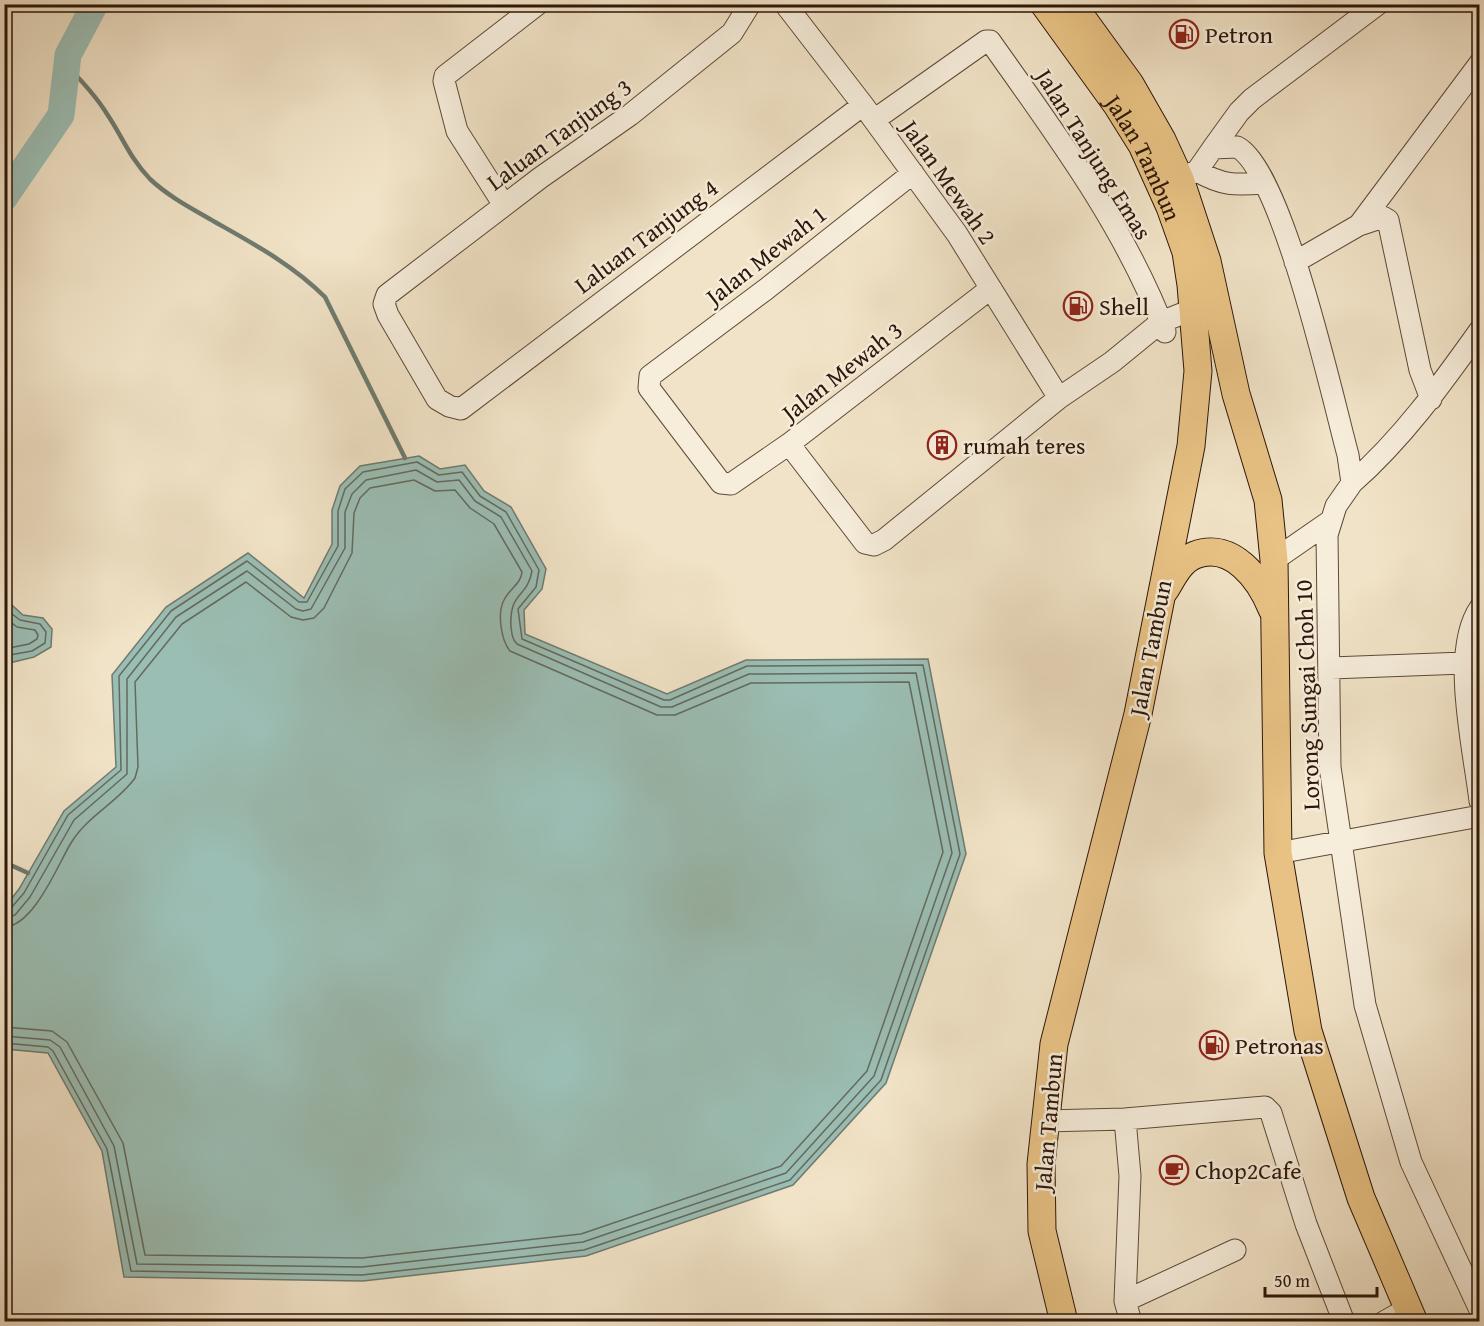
<svg xmlns="http://www.w3.org/2000/svg" width="1484" height="1326" font-family="'Gentium Book Plus',serif">
<rect width="100%" height="100%" fill="#f1e3c7"/>
<filter id="stains"><feTurbulence type="fractalNoise" baseFrequency=".00333" numOctaves="4"/><feColorMatrix values="0 0 0 0 .2 0 0 0 0 .09 0 0 0 0 .02 0 0 0 .5 -.17"/></filter>
<radialGradient id="worn" r=".72"><stop offset=".6" stop-color="#630" stop-opacity="0"/><stop offset="1" stop-color="#630" stop-opacity=".3"/></radialGradient>
<path fill="#9bbeb4" stroke="#6f7b70" stroke-width="1.5" d="M419,456L440,469L465,465L484,491L511,507L546,569L542,589L524,610L525,634L667,694L746,660L928,659L966,854L886,1083L793,1185L586,1256L363,1281L124,1277L102,1151L48,1053L5,1049V907L19,889L64,811L116,767L112,675L166,607L248,553L304,598L332,544V510L340,486L360,466Z
M4,598L23,615L43,618L52,629L51,647L34,657L5,664Z"/>
<g fill="none" stroke-linecap="round" stroke-linejoin="round">
<path stroke="#646a5e" stroke-width="1.5" d="M4,608L20,620L40,624L46,632L45,643L32,651L4,656
M4,617L17,627L35,630L38,635L37,639L29,644L4,649
M4,910L11,908L24,893L68,815L121,770L119,676L171,611L247,561L299,602H307L338,546V511L345,489L363,472L417,462L439,475L462,472L480,496L506,512L539,570L536,587L518,609L522,639L664,700H670L747,666L923,665L960,854L881,1080L790,1180L584,1250L362,1275L131,1271L107,1149L53,1051L48,1047L4,1043
M4,918L15,915L30,897L74,820L127,774V679L176,617L247,571L296,609L303,611L311,609L345,548V512L352,494L366,480L416,470L437,482L459,480L475,501L501,517L532,571C527,599 509,591 511,627C512,634 512,639 517,644L661,707H672L749,674L916,673L952,853L874,1076L786,1173L583,1242L362,1267L137,1264L114,1146L60,1047L50,1040L4,1036
M4,927C34,926 57,866 71,843C88,815 117,803 135,778L138,767L135,682L182,624L246,582L291,617L303,620L314,618L324,608L352,553L354,513L360,498L370,488L414,480L435,491L455,490L470,508L494,524L522,572C521,584 509,589 504,600C497,613 501,640 510,651L657,715H675L751,683L909,682L943,852L867,1071L781,1166L581,1234L362,1258L145,1255L123,1143L67,1042L52,1031L4,1027"/>
<path stroke="#6f7b70" stroke-width="4.5" d="M66,65C81,80 96,96 107,114C122,136 131,160 150,179C169,197 193,209 215,222C254,244 293,265 325,297L405,458
M4,862L28,873"/>
<path stroke="#9bbeb4" stroke-width="27" d="M4,198L61,115L68,55L95,4"/>
<g stroke="#5e4938" stroke-width="23">
<path id="minor" d="M750,4L732,33L630,115L540,178L387,295L384,304L388,315L437,399L449,406L461,409L863,105
M785,4L863,105L957,234L1059,398
M874,120L986,41H990C1055,133 1125,226 1165,332
M1213,148L1239,112L1252,99L1378,4
M1197,171L1213,148L1237,147C1282,169 1333,400 1348,455L1352,483L1336,506L1327,535L1330,767L1365,1005L1411,1162L1480,1310
M913,173L765,290L650,376L649,388L721,483L731,484L789,444L990,289
M1185,176L1197,171C1223,186 1235,185 1264,183
M504,205L457,131L444,81L445,76L538,4
M1359,225L1383,217L1388,220L1420,370L1431,399
M1295,262L1359,225L1480,63
M789,444L865,543L874,545L884,540L1059,398L1112,362L1161,322L1194,309
M1352,483C1403,438 1440,386 1480,330
M1274,560L1329,522
M1480,608C1450,651 1474,749 1480,801
M1331,668L1464,663
M1278,853L1480,816
M1125,1119L1130,1176L1125,1301L1131,1322
M1045,1121L1125,1119L1265,1107L1271,1113L1306,1224L1344,1322
M1125,1301L1235,1250
M1384,1322L1407,1309"/>
</g>
<g stroke="#2d1609" stroke-width="29">
<g id="major">
<path id="s1" d="M1044,4L1117,105L1142,145L1170,207L1186,252L1191,285L1198,371L1191,446L1138,714L1054,1044L1041,1164L1042,1231L1064,1322"/>
<path d="M1072,4L1130,84L1162,140L1180,179L1207,261L1236,394L1268,500L1274,560L1278,853L1308,1031L1361,1198L1414,1322"/>
<path d="M1165,590C1173,577 1180,561 1195,555C1232,541 1260,579 1272,609"/>
</g>
</g>
<use href="#minor" stroke="#f6eddb" stroke-width="21"/>
<use href="#major" stroke="#e8c284" stroke-width="27"/>
</g>
<defs>
<g id="fuel-ring" transform="scale(1.5)"><circle r="9.5" fill="#f6eddb" stroke="#8f2418" stroke-width="1.5"/><path d="M-5.5-6h7V0h2V4h1.3V-2.5L3-4.5l.8-.8L6-3V5H2.5V1h-1V6h-7ZM-4.2-4.7v3.2H.2V-4.7Z" fill="#8f2418"/></g>
<g id="building-ring" transform="scale(1.5)"><circle r="9.5" fill="#f6eddb" stroke="#8f2418" stroke-width="1.5"/><path d="M-4-6H4V6H1V3H-1V6H-4ZM-2.5-4.3h1.7v1.8h-1.7ZM.8-4.3h1.7v1.8H.8ZM-2.5-1h1.7V.8h-1.7ZM.8-1h1.7V.8H.8Z" fill="#8f2418"/></g>
<g id="cafe-ring" transform="scale(1.5)"><circle r="9.5" fill="#f6eddb" stroke="#8f2418" stroke-width="1.5"/><path d="M-5.5-4.5H6V0H3Q3 3.5 0 3.5H-2.5Q-5.5 3.5-5.5 0ZM3-3.2v2h1.7v-2ZM-6 4.5H4V6H-6Z" fill="#8f2418"/></g>
</defs>
<g fill-rule="evenodd">
<use href="#fuel-ring" x="1184" y="34"/>
<use href="#fuel-ring" x="1078" y="306"/>
<use href="#building-ring" x="942" y="445"/>
<use href="#fuel-ring" x="1214" y="1045"/>
<use href="#cafe-ring" x="1174" y="1170"/>
</g>
<g text-anchor="middle" dominant-baseline="central" stroke-width="5" stroke-linejoin="round" paint-order="stroke">
<g font-size="24" fill="#2d1609" stroke="#f6eddb" text-anchor="start">
<text x="1205" y="34">Petron</text>
<text x="1099" y="306">Shell</text>
<text x="963" y="445">rumah teres</text>
<text x="1235" y="1045">Petronas</text>
<text x="1195" y="1170">Chop2Cafe</text>
</g>
<g font-size="24" fill="#2d1609" stroke="#f6eddb">
<text transform="translate(559 134) rotate(-36)">Laluan Tanjung 3</text>
<text transform="translate(1094 154) rotate(58)">Jalan Tanjung Emas</text>
<text stroke="none"><textPath href="#s1" startOffset="184">Jalan Tambun</textPath></text>
<text transform="translate(949 182) rotate(55)">Jalan Mewah 2</text>
<text transform="translate(646 236) rotate(-37)">Laluan Tanjung 4</text>
<text transform="translate(766 255) rotate(-38)">Jalan Mewah 1</text>
<text transform="translate(842 371) rotate(-38)">Jalan Mewah 3</text>
<text transform="translate(1150 648) rotate(-79)">Jalan Tambun</text>
<text transform="translate(1307 695) rotate(-92)">Lorong Sungai Choh 10</text>
<text transform="translate(1048 1122) rotate(-85)">Jalan Tambun</text>
</g>
</g>
<rect width="1484" height="1326" fill="none" stroke="#f1e3c7" stroke-width="24"/>
<rect x="6" y="6" width="1472" height="1314" fill="none" stroke="#2d1609" stroke-width="3"/>
<rect x="12" y="12" width="1460" height="1302" fill="none" stroke="#2d1609" stroke-width="1.5"/>
<path d="M1265 1287v9h112v-9" fill="none" stroke="#2d1609" stroke-width="3"/>
<text x="1274" y="1287" font-size="18" fill="#2d1609" stroke="#f6eddb" stroke-width="4.5" paint-order="stroke">50 m</text>
<rect width="100%" height="100%" filter="url(#stains)"/>
<rect width="100%" height="100%" fill="url(#worn)"/>
</svg>
